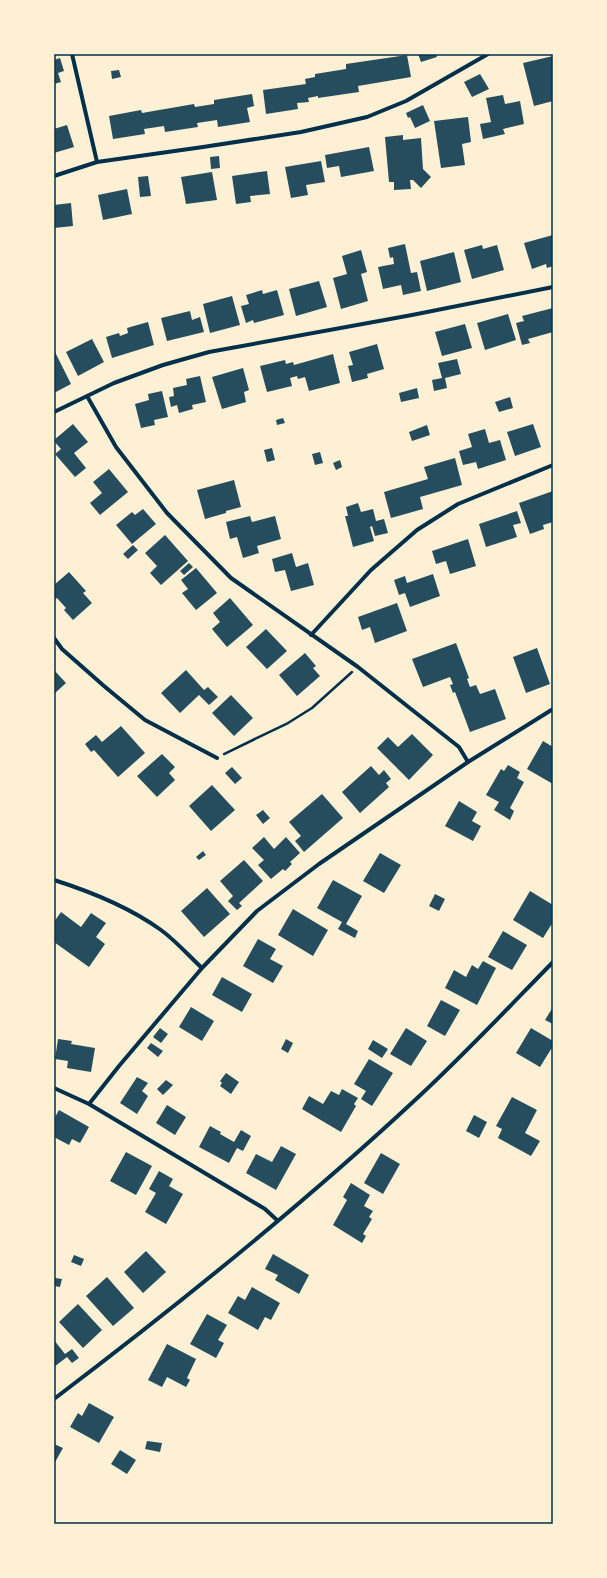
<svg xmlns="http://www.w3.org/2000/svg" width="607" height="1578" font-family="Manrope,sans-serif">
<rect width="100%" height="100%" fill="#fdf0d5"/>
<path fill="#264d5e" d="M418,54H436L437,57L421,62Z
M407,55L411,77L358,86L359,92L318,98V96L308,98L309,102L297,103L298,109L266,114L263,90L306,84L305,79L315,77V74L346,69V64Z
M553,56V101L534,106L523,63Z
M60,58L64,71L58,73L61,82L54,84V60Z
M119,70L121,77L112,79L111,71Z
M480,74L489,89L472,97L464,82Z
M252,94L254,106L247,108L250,122L218,127L217,120L197,123L198,127L165,132L164,126L144,129L145,134L113,139L109,116L141,110L142,113L194,104L195,107L214,104V100Z
M503,95L505,104L520,101L524,124L503,129L505,134L483,139L480,124L491,122L486,98Z
M423,105L430,121L415,128L410,117L408,118L406,113Z
M468,117L471,142L462,144L465,165L441,168L434,121Z
M67,125L74,147L54,153V129Z
M403,135V140L421,138L423,169L431,177L421,188L413,180H410L411,189L394,190V182H389L385,137Z
M369,147L374,171L341,177L339,166L327,168L325,155Z
M219,156L220,168L211,169L210,157Z
M321,161L325,182L306,185L308,195L291,198L285,167Z
M267,171L270,194L250,196L251,202L236,204L232,176Z
M212,172L217,200L186,204L181,177Z
M148,176L151,196L140,197L138,177Z
M127,189L132,214L103,220L98,195Z
M71,203L73,226L54,228V205Z
M553,235V266L547,268L546,264L532,269L524,243Z
M405,244L411,273L417,272L421,291L403,295L401,285L383,289L378,267L394,264L393,257L390,258L388,248Z
M482,245L483,249L497,245L504,270L472,279L464,250Z
M361,250L367,272L361,274L368,301L341,309L333,278L347,274L342,256Z
M454,252L461,282L427,291L420,261Z
M319,281L327,307L296,316L289,289Z
M262,290L263,294L277,290L284,315L254,323L253,320L246,323L241,306L249,304L246,295Z
M232,296L240,325L210,333L203,304Z
M553,308V332L528,339L530,343L522,345L516,323L524,321L522,316Z
M190,311L192,320L200,317L204,332L167,341L161,318Z
M508,314L516,340L485,350L477,323Z
M148,322L154,345L112,358L106,337L119,333L120,336L128,333L127,328Z
M465,324L472,348L442,356L435,332Z
M92,339L104,362L78,376L66,352Z
M377,344L384,369L367,374L368,378L352,382L348,366L353,365L349,352Z
M54,350L71,384L54,393Z
M333,354L340,383L309,391L305,377L298,379L297,376L290,378L292,386L267,392L260,366L285,360L286,364L293,362L294,365Z
M457,359L461,374L445,378L447,388L434,391L432,380L442,378L438,363Z
M243,368L249,390L244,392L246,402L222,409L212,377Z
M200,376L206,402L192,405L193,409L179,413L177,405L171,407L169,397L174,396L173,388L187,385L186,379Z
M417,388L419,398L401,402L399,393Z
M162,391L168,417L154,420L155,425L141,428L135,404L149,400L148,394Z
M510,397L513,408L499,412L495,402Z
M283,418L285,423L277,425L276,420Z
M73,424L88,442L74,453L86,468L75,477L55,454L61,449L54,441V440Z
M533,424L541,447L515,456L507,432Z
M427,425L430,435L412,441L409,432Z
M485,429L489,443L500,440L506,460L478,469L476,462L463,465L459,451L472,447L468,434Z
M272,448L275,460L267,462L264,450Z
M320,452L323,463L315,465L312,454Z
M455,458L462,485L420,497L423,509L391,518L384,492L428,479L424,467Z
M340,460L342,467L336,470L333,463Z
M109,469L128,492L100,515L90,503L102,493L93,482Z
M234,480L241,507L226,511V513L205,519L197,490Z
M553,491V522L543,525L544,529L530,534L519,503Z
M358,503L361,512L373,509L376,521L384,519L388,533L375,536L372,526L370,527L374,541L353,547L345,516H348L346,507Z
M143,509L156,524L132,544L116,525L132,512L135,515Z
M517,511L521,523L513,525L517,537L486,547L479,524Z
M250,516L252,522L275,516L281,539L257,546L259,553L243,558L237,537L230,539L226,522Z
M165,535L188,561L161,585L150,573L157,566L145,553Z
M468,539L476,566L450,574L446,561L436,564L432,551Z
M133,545L138,550L128,559L123,554Z
M292,553L296,567L308,563L314,585L291,591L285,570L275,572L272,559Z
M189,563L193,567L184,575L180,571Z
M196,568L217,593L196,610L182,593L188,589L181,580Z
M69,572L86,591L83,593L92,603L73,620L64,610L66,608L57,598L54,600V585Z
M433,574L440,596L410,607L405,593L399,595L394,580L405,576L407,583Z
M230,598L253,625L227,647L212,629L220,622L213,613Z
M397,603L407,631L375,643L370,627L362,630L358,617Z
M266,629L287,651L267,669L246,647Z
M456,643L469,678L467,679L470,687L476,685L480,694L495,689L506,719L470,732L455,692L453,693L450,685L453,684L450,677L423,687L412,659Z
M537,648L550,684L526,693L513,657Z
M305,653L316,666L313,668L320,676L297,696L279,675Z
M54,670L66,683L54,694Z
M186,670L204,690L208,687L218,697L209,705L199,695L180,713L161,693Z
M231,695L253,718L234,736L212,713Z
M121,726L145,753L118,777L94,750L91,752L85,744L96,735L102,742Z
M412,734L433,755L409,780L377,748L388,737L398,747Z
M543,741L553,747V784L527,769Z
M162,754L175,767L169,773L175,780L157,797L137,776Z
M508,765L520,772L517,778L524,782L510,808L514,811L510,820L494,810L499,802L486,795L501,769L504,771Z
M371,766L379,775L384,770L391,779L386,783L389,787L360,813L342,792Z
M232,767L242,778L235,784L225,773Z
M212,785L235,810L211,831L189,806Z
M322,794L343,818L304,852L295,841L301,836L289,822Z
M459,801L477,812L472,821L481,826L473,841L445,826Z
M263,810L270,818L263,824L256,815Z
M264,837L274,849L286,837L300,853L290,862L292,864L285,871L283,869L271,879L258,865L264,860L252,848Z
M203,851L206,855L199,860L196,857Z
M380,853L401,865L384,893L363,881Z
M244,860L263,881L239,903L242,906L237,910L228,901L233,896L220,881Z
M333,880L362,896L346,924L358,931L355,938L338,929L342,922L317,908Z
M207,888L230,914L204,937L181,911Z
M530,891L553,905V922L543,938L513,920Z
M435,894L445,899L439,911L429,906Z
M293,909L328,930L313,956L278,935Z
M61,912L81,927L91,913L106,923L96,937L105,944L89,967L54,942V922Z
M503,931L527,945L512,970L488,957Z
M258,939L276,949L270,959L283,966L273,983L243,966Z
M483,961L496,968L477,1005L445,988L454,970L466,977L472,965L478,969Z
M222,977L252,994L242,1012L212,995Z
M441,1000L460,1010L445,1036L427,1026Z
M191,1007L214,1021L202,1041L179,1027Z
M553,1007V1024L545,1020Z
M160,1028L168,1034L161,1043L153,1037Z
M406,1028L427,1041L411,1066L390,1054Z
M531,1028L553,1041V1046L540,1067L516,1053Z
M58,1039L72,1041L71,1044L95,1048L91,1072L67,1068L68,1061L55,1059Z
M286,1039L293,1043L288,1053L281,1049Z
M373,1040L388,1049L382,1058L368,1049Z
M151,1043L163,1051L158,1057L147,1048Z
M369,1059L393,1073L372,1106L361,1099L366,1091L354,1084Z
M226,1073L239,1082L231,1094L220,1086L222,1083L220,1081Z
M137,1077L148,1083L142,1091L148,1096L137,1114L120,1103Z
M166,1080L173,1085L163,1095L157,1089Z
M342,1089L358,1098L354,1104L356,1106L341,1132L302,1109L309,1096L323,1104L331,1091L339,1095Z
M512,1097L537,1110L525,1133L540,1141L531,1156L498,1138L502,1129L496,1126Z
M167,1105L186,1117L175,1135L156,1123Z
M59,1110L89,1127L80,1143L72,1139L69,1145L54,1137V1119Z
M474,1115L487,1122L479,1138L466,1131Z
M210,1126L221,1132L220,1134L234,1142L241,1130L251,1136L243,1151L237,1148L229,1163L199,1147Z
M281,1146L296,1154L276,1190L246,1173L256,1154L272,1162Z
M126,1152L152,1166L136,1195L110,1181Z
M381,1153L400,1164L383,1194L364,1183Z
M159,1171L173,1179L169,1186L183,1194L166,1224L145,1212L156,1193L149,1189Z
M351,1183L370,1195L364,1206L373,1211L369,1217L372,1219L363,1234L366,1236L362,1243L333,1225L347,1200L343,1197Z
M146,1251L166,1272L143,1293L124,1272Z
M273,1254L309,1275L299,1294L275,1280L278,1275L265,1269Z
M74,1255L84,1259L81,1266L71,1262Z
M107,1277L134,1308L113,1326L86,1296Z
M55,1278L62,1279L60,1287L54,1286Z
M252,1287L280,1303L271,1320L265,1317L258,1330L228,1313L238,1296L245,1300Z
M78,1304L102,1330L83,1348L59,1322Z
M207,1314L227,1325L218,1340L224,1343L216,1358L190,1344Z
M54,1340L65,1354L72,1349L79,1358L72,1363L67,1357L54,1367Z
M167,1344L196,1359L187,1378L190,1380L186,1387L167,1377L162,1387L148,1380Z
M89,1403L114,1417L99,1443L70,1427L78,1413L82,1416Z
M147,1441L162,1443L160,1452L145,1449Z
M54,1444L63,1448L54,1464Z
M120,1450L136,1460L127,1474L111,1464Z"/>
<g fill="none" stroke-linecap="round" stroke-linejoin="round">
<path stroke="#003049" stroke-width="2.5" d="M224,754L288,723L312,708L352,672"/>
<path stroke="#003049" stroke-width="4" d="M72,54L97,162
M54,176L97,162L203,147L301,132L367,117L406,101L488,54
M87,396L116,447L167,513L231,578L358,667L459,747L468,762
M54,412L114,383L163,365L209,352L412,315L553,287
M311,635L371,570L417,530L458,504L553,465
M54,638L62,649L104,686L145,720L217,758
M54,880C92,892 129,907 161,930C176,941 189,956 202,968
M54,1088L89,1104L265,1209L278,1221
M89,1104L119,1066L202,968L257,911L319,864L468,762L553,709
M54,1399C178,1305 300,1207 414,1101C462,1057 507,1009 553,962"/>
</g>
<rect width="607" height="1578" fill="none" stroke="#fdf0d5" stroke-width="110"/>
<rect x="55" y="55" width="497" height="1468" fill="none" stroke="#003049" stroke-width="1.5"/>
</svg>
